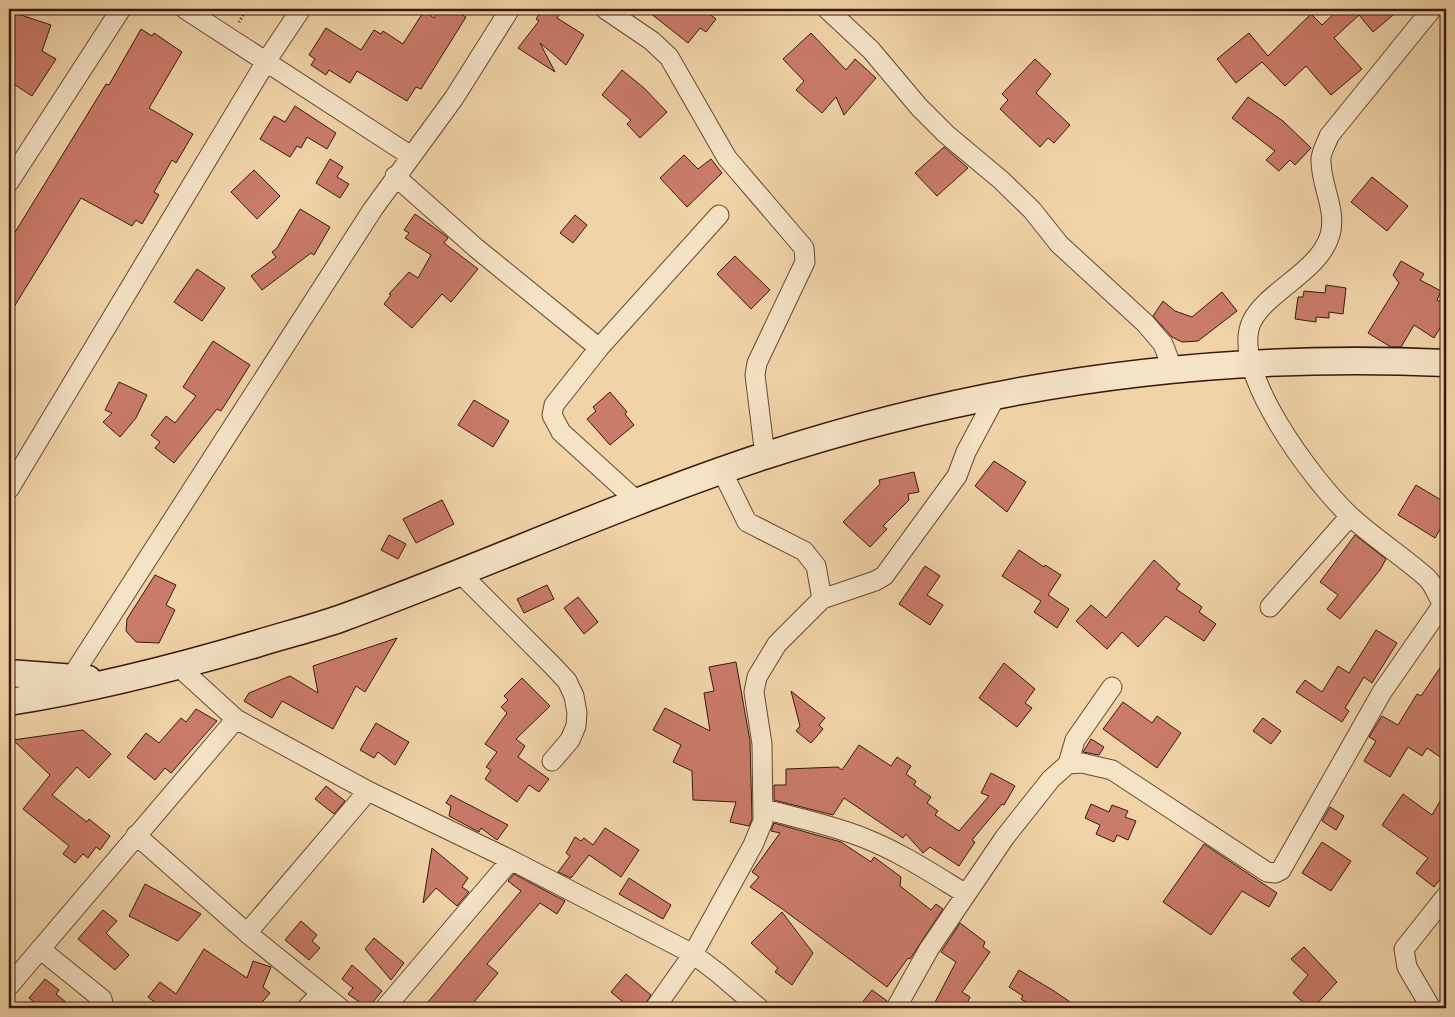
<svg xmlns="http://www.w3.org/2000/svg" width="1455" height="1017" font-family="'IM FELL Double Pica',serif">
<rect width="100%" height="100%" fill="#f0d4a8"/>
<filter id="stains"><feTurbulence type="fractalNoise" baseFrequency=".004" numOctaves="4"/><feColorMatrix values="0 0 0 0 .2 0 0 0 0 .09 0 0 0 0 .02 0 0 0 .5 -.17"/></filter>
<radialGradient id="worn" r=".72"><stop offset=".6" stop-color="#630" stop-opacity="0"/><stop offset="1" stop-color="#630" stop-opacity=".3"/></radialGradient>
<path fill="#ca7b6a" stroke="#39170b" d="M440,9H452L466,17L421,89L416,87L407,101L357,71L350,83L329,70L326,75L311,65L315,59L309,55L326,28L361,50L374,30L381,34L383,31L403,44L424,11L434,18Z
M543,9H563L557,18L584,35L566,65L540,43L555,72L518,48L539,21L536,19Z
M645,9H703L716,19L706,32L700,28L688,43Z
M1339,9H1400L1373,32L1359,15L1334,38L1362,69L1331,95L1306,66L1285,86L1262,62L1236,83L1217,59L1249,33L1268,56L1311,14L1322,25Z
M9,11L51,25L42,51L56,59L32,96L9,81Z
M141,29L152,36L154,33L182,52L149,108L193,134L176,163L172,160L154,192L159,195L142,224L136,220L132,226L81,198L9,315V242L106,84L109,85Z
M811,33L846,70L855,59L876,78L844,115L836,97L822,113L796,90L804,81L783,59Z
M1035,59L1051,74L1036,93L1070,125L1054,143L1048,138L1040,147L1000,109L1008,100L1002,94Z
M622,70L644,88L667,112L640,138L627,124L631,120L602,95Z
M1248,97L1283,121L1311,148L1295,165L1290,160L1279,171L1266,160L1275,151L1232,118Z
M295,106L336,133L327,149L307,137L301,148L297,146L290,157L260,139L274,116L285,122Z
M944,147L968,168L937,196L915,173Z
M684,155L698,169L711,159L722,173L687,207L660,178Z
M330,159L343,167L337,177L349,184L340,198L316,183Z
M254,170L280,196L257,219L231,192Z
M1372,177L1408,206L1387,231L1351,202Z
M300,209L330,227L314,255L311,253L262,290L251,276L276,257L272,252L277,248Z
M415,214L442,233L448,238L444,243L478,269L451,302L442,294L412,328L384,304L391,295L389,294L409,272L418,278L431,255L405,238L409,233L404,230Z
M575,215L587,225L573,243L560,233Z
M735,256L770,290L751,309L717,274Z
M1401,261L1424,274L1420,280L1441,291L1437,300L1446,305V318L1434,338L1414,325L1401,347H1391L1368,333L1399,283L1393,275Z
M197,269L225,288L202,321L174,302Z
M1326,285L1346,288L1343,314L1329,312V318L1316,317V322L1295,319L1298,297H1303L1304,291L1325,293Z
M1222,292L1237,311L1198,341L1182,342L1172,337L1153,316L1163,301L1175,311L1192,317Z
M213,341L250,365L221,411L217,409L174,463L155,448L160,442L151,435L166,416L175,423L196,396L183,387Z
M119,382L147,395L136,418L120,437L103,422L112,413L105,410Z
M610,392L627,412L625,414L634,425L610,445L587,419L596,411L593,407Z
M474,400L509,421L493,447L458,425Z
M994,461L1026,482L1007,512L975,486Z
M914,472L919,492L908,494L909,500L883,526L887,529L870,547L843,522L880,484L879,480Z
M1416,485L1446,503V519L1435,538L1398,515Z
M442,500L454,524L416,543L403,519Z
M389,535L406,544L398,559L381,550Z
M1355,535L1386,559L1380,570L1340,619L1327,609L1338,595L1320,582Z
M1019,550L1044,567L1045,565L1061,575L1048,595L1069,609L1057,628L1034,612L1041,601L1002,576Z
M1154,560L1180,584L1176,589L1202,607L1199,612L1216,624L1204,641L1166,616L1138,647L1122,632L1107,649L1076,621L1091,605L1106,618Z
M925,566L940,576L927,595L943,605L930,625L899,604Z
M155,575L176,585L166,605L175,610L159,643L136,642L126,631L127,619Z
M547,585L554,599L524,613L517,599Z
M578,597L598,622L584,634L564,608Z
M1376,630L1397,643L1372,683L1364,677L1345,708L1349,711L1342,722L1296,692L1305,680L1322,692L1338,666L1349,673Z
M397,638L365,692L356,686L333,729L282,701L272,718L244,701L249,693L290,676L318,693L313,666Z
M1446,659V761L1427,748L1422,756L1408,747L1390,777L1364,761L1376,741L1369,737L1382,716L1398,725L1417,694L1421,696Z
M736,662L750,741L752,819L749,826L730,822L736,802L693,800L692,771L673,762L681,745L653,730L665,708L710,731L704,693L714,691L709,667Z
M1004,663L1035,689L1025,703L1032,708L1017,727L979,698Z
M522,678L550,706L516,739L525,746L518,757L549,779L539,792L529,785L517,802L485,779L491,770L486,767L497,752L485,744L507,713L501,707L508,700L504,696Z
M791,691L825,718L819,725L823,729L811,743L796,731L800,726Z
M1123,702L1152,723L1157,716L1181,733L1157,768L1103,729Z
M196,709L217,721L171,773L165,768L155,780L127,757L146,733L159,743L181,718L186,722Z
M1263,718L1281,731L1271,744L1253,731Z
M376,723L409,742L395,765L378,752L374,758L360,750Z
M83,730L111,754L89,778L77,767L52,795L87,822L89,819L110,836L100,850L96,847L88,858L83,854L75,863L63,854L69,846L23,809L50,775L13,740Z
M1091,739L1104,747L1099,755L1083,752Z
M859,745L891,766L897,757L911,766L906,774L916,781L914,785L931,797L927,803L938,811L935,815L959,831L989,796L981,793L991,773L1015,786L1004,805L1002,804L972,840L975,842L959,866L930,847L923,853L906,834L903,838L844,798L833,815L774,800V785H786V769L838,767L842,770Z
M326,786L345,801L334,814L315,799Z
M1446,791V872L1434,887L1416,873L1428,858L1382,825L1403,794L1432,815Z
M451,795L456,798L508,825L497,840L481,828L479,832L449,816L451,806L446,803Z
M1091,804L1109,812L1112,805L1128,811L1125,817L1136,821L1128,840L1117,835L1114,842L1096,834L1100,825L1085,818Z
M1330,807L1344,816L1336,830L1322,821Z
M774,823L841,842L871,862L874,857L901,877L900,886L931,910L936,904L943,909L910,959L908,958L887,987L781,908L750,887L759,877L752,872L780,833L771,831Z
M605,828L639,850L621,877L589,855L571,878L558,872L570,856L566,853L575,837L581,841L584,838L593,845Z
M1322,842L1351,861L1331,891L1302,873Z
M1204,844L1277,893L1269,907L1242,891L1211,935L1163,902Z
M432,848L468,878L462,887L469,892L457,906L436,888L423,903Z
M514,874L565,901L557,914L540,903L487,964L498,973L469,1008H423L521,891L508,881Z
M629,878L671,905L663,919L619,894Z
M145,884L201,914L178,941L129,916Z
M103,910L117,921L106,933L129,955L115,970L78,939Z
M782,912L813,953L792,985L775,972L778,968L751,943Z
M301,921L317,935L312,941L320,948L309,960L285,940Z
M960,923L985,942L983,947L990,952L962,992L970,997L965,1008H932L956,962L941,952Z
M374,938L404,963L391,980L365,949Z
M1304,947L1337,982L1313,1008H1309L1293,993L1308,975L1291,959Z
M204,949L247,978L253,961L271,967L263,987L270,993L257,1008H162L148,997L160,982L176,994Z
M352,965L382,991L368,1008L348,994L353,988L342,979Z
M1019,970L1054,991L1079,1008H1036L1021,999L1023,996L1009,987Z
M626,974L651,995L643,1008H630L611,992Z
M45,979L59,990L56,994L73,1008H28L34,1002L29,998Z
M872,990L887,1001L885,1008H858Z"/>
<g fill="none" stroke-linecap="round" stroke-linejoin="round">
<g stroke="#674632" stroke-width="21">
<path id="minor" d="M185,9L411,156
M605,9L652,41L669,57L727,158L804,248L805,262L757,363L755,375L765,456
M827,9L871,50L919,107L946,134L1001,180L1032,210L1059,244L1145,323L1163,344L1173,370
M1432,9L1329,136C1327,143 1320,153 1321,161C1321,186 1337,210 1330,235C1319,272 1268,290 1252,321C1228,370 1315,483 1350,516C1374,538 1402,556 1426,577C1436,586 1438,600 1446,609
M395,176L476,248L599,348
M9,182L121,9
M9,489L267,60L301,9
M638,502L561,432L552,415L554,405L599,348L719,215
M460,573L552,665L567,681L574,696L577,713L576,726L570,740L552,761
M822,599L875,581L884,576L957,476L966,452L997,394
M1270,607L1350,516
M179,667L236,719L368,791L511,860L693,954L718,973L759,1008
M65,687L373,209L454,98L510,9
M1068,764L1075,740L1112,687
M764,809C797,818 832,825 864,838C900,852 933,874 966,894
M136,835L247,933L340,1008
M247,933L368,791
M40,949L102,999L104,1008
M9,986L236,719
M307,1008L320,994
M385,1008L511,860
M655,1008L693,954L753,845L763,821L762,744L754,692L757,677L777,644L822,599L816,566L804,551L747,522L722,471
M896,1008L929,949L1005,837L1051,779L1068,764L1082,763L1112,770L1267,872L1275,873L1281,870L1382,692L1446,600
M1431,1008L1407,967L1404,949L1446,896"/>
</g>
<g stroke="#39170b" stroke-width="29">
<path id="secondary" d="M9,673L88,679
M9,702C93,689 175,668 256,644C285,635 314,628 342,618C482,567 619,504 761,457C983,384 1212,352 1446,363"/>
</g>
<path stroke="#39170b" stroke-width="3" stroke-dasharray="1 2.5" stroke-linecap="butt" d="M239,22L246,10"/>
<use href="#minor" stroke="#f5e3c6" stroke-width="19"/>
<use href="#secondary" stroke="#f5e3c6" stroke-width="26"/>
</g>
<rect width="1455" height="1017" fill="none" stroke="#f0d4a8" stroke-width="30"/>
<rect x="10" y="10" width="1435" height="997" fill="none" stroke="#39170b" stroke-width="2.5"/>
<rect x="15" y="15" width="1425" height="987" fill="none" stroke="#39170b"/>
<rect width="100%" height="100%" filter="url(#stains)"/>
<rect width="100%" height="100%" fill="url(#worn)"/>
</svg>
